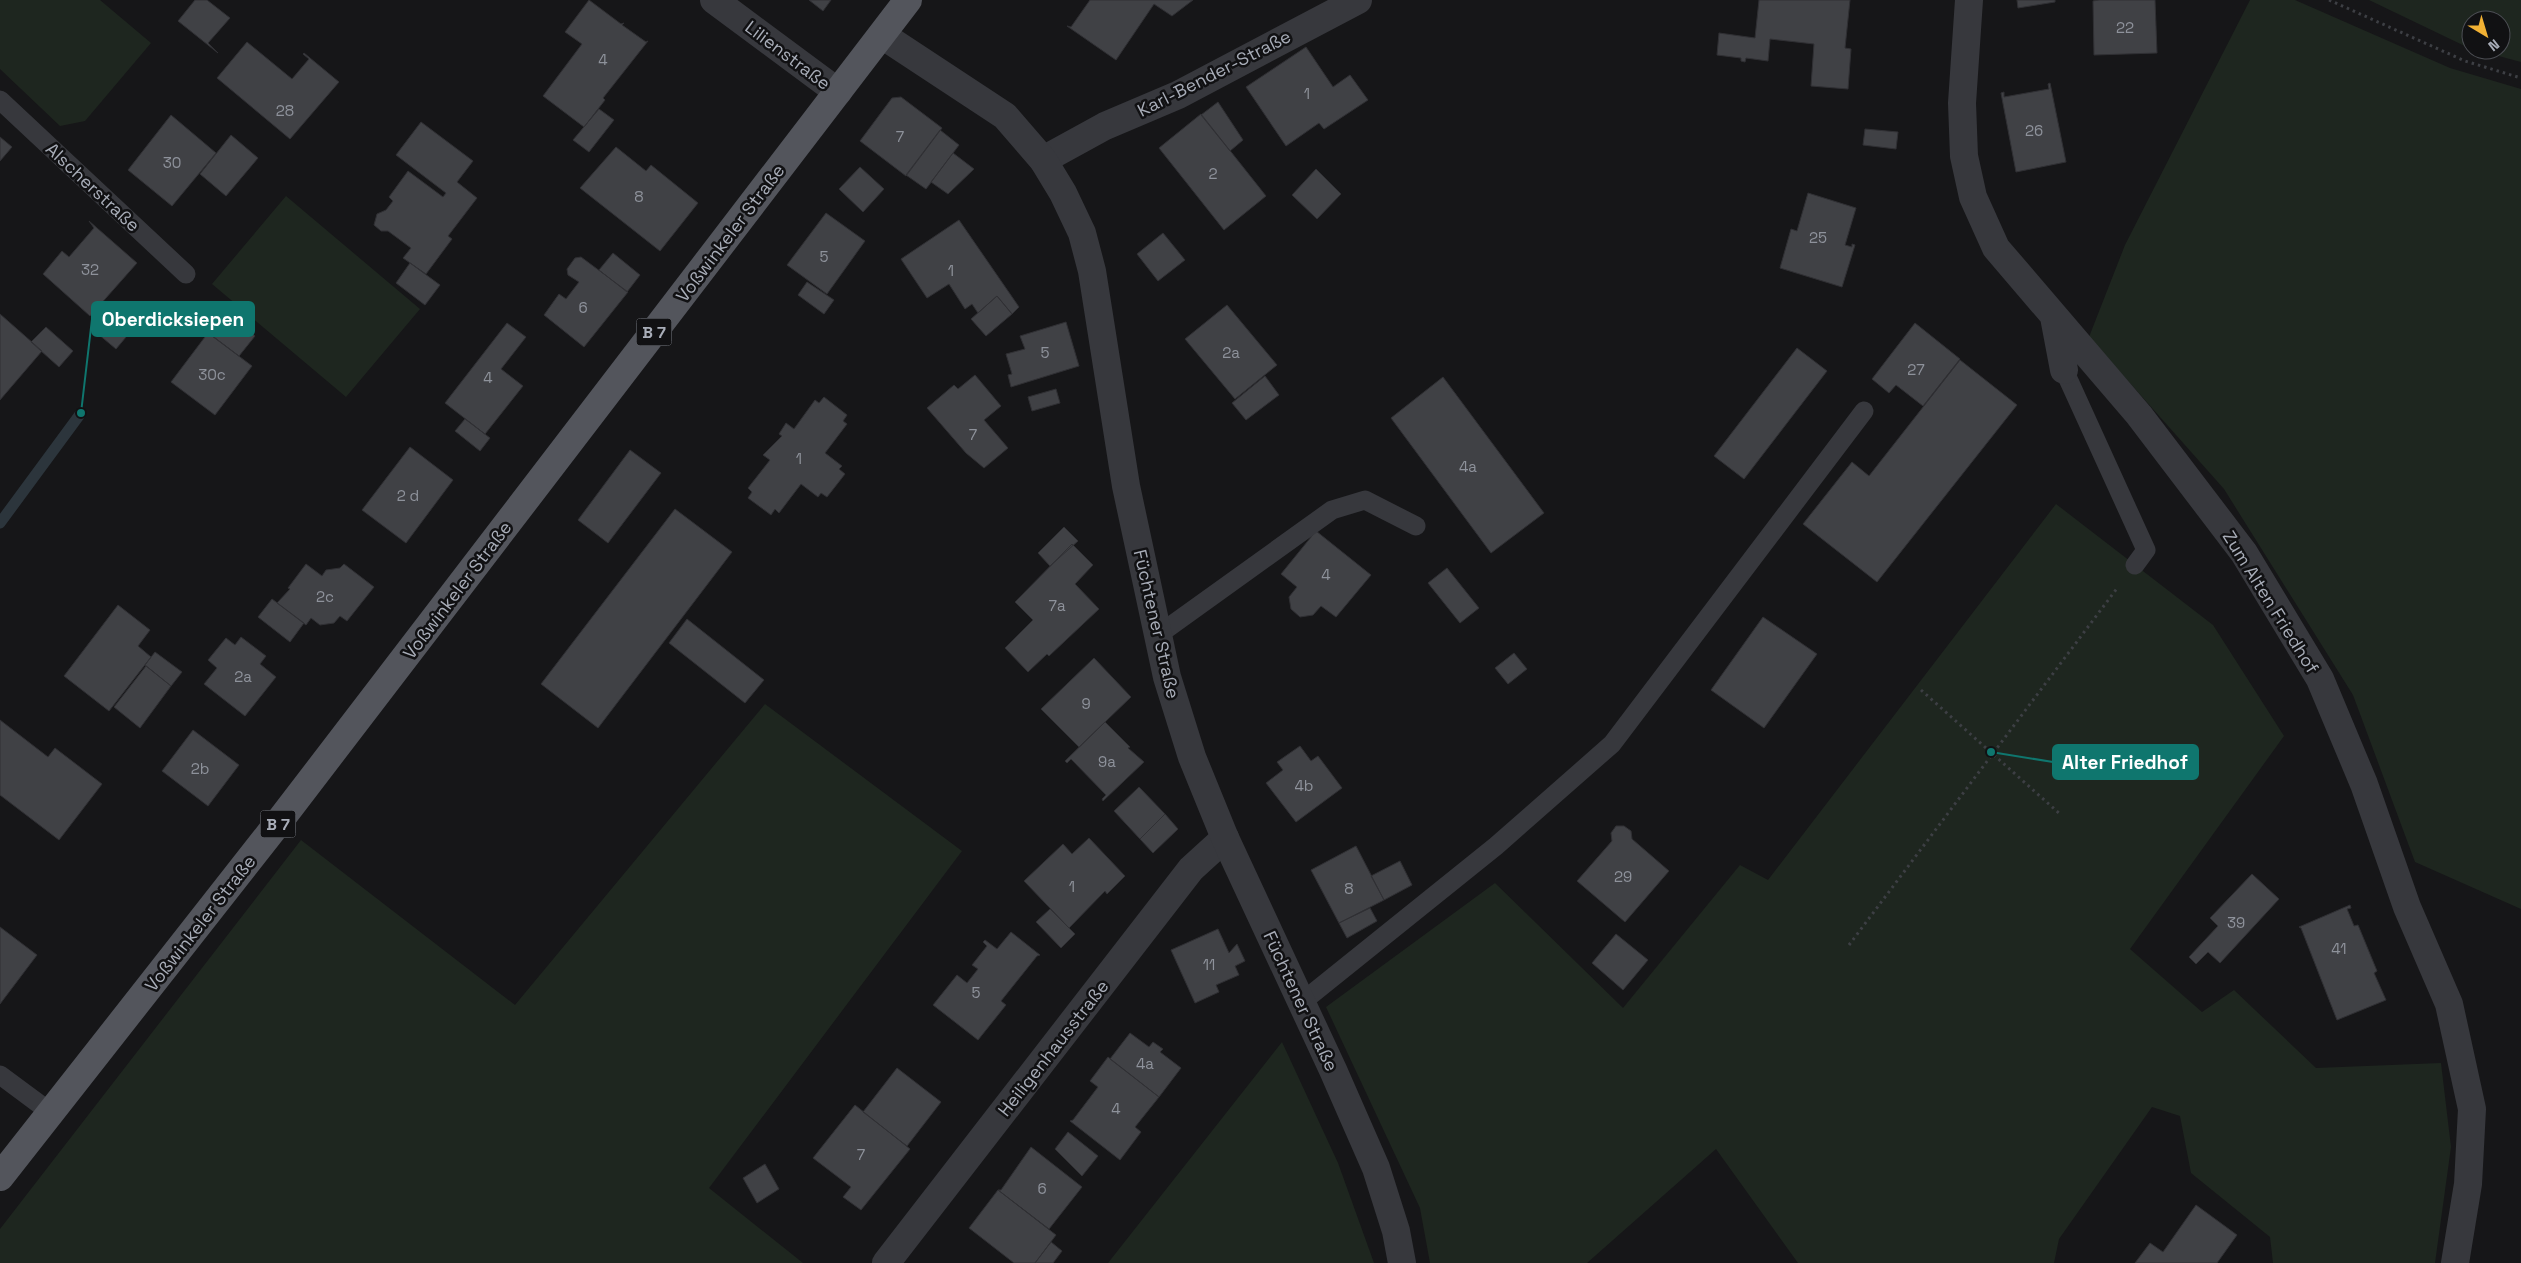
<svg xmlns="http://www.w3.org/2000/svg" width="2521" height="1263" font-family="'Space Grotesk',sans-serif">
<rect width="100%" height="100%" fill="#161618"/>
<path fill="#1e261f" d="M0,0H100L151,43L85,121L60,126L0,69Z
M2250,0H2295L2450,68L2521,89V909L2415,862L2353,695L2224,489L2089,337L2125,245Z
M2369,0H2521V62L2476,50H2501V20H2471V49Z
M286,196L420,309L346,397L212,284Z
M2056,504L2213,625L2284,736L2130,949L2202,1012L2234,990L2316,1068L2441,1063L2451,1147L2435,1263H2273L2270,1237L2191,1173L2180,1116L2152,1107L2059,1239L2054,1263H1798L1716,1149L1587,1263H1430L1420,1208L1326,1007L1495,883L1623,1008L1740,865L1768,880Z
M765,704L962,851L709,1188L803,1263H0V1229L301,840L515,1005Z
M1282,1042L1338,1163L1374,1263H1108Z"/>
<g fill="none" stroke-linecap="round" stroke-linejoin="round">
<path stroke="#2c353c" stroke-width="11" d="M0,523L81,413"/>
</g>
<path fill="#404145" stroke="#303034" d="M195,0H207L230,18L208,43L218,53L178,21Z
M589,0L621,24L624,23L622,25L646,42L648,41L603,98L605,100L584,127L543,96L582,44L565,32Z
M809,0H831L823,11Z
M1090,0H1193L1172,16L1154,4L1116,60L1067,26L1071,27Z
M1759,0H1850L1845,48L1851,49L1848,89L1811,86L1814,44L1770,39L1768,61L1746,58L1745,62L1741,61V58L1717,55L1719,33L1755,38Z
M2017,0H2055V2L2018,8Z
M2099,0H2155L2157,53L2094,55L2093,1Z
M247,42L292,79L309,59L303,54L304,53L339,82L290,139L217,78Z
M1306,47L1333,87L1350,75L1368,100L1324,129L1319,123L1286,146L1246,87Z
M2050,83L2066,162L2016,172L2001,93L2004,92V97L2049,89L2048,84Z
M901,97L942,128L906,176L860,141L892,98Z
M1218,102L1243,140L1230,151L1201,115Z
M599,109L614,120L589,152L573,140Z
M1201,114L1266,196L1224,230L1159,148Z
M171,115L216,153L172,206L128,170Z
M421,122L473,161L457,182L477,198L448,236L452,239L426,274L403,258L411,248L388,231H381L374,225L377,214L386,210L393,201L389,197L408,171L443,197L446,193L396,155Z
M1865,129L1898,132L1896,149L1863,145Z
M940,130L959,145L926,189L906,175Z
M231,135L258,158L226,196L200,174Z
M0,137L12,147L0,161Z
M616,147L646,171L651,165L698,203L660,251L580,188Z
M953,153L974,169L948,194L931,182Z
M860,167L884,189L863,212L839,189Z
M1316,169L1341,194L1317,219L1292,195Z
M1808,193L1856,208L1845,245L1852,247V244L1855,245L1842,287L1780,268L1791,229L1797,231Z
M826,213L865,241L827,294L787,265Z
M959,220L1019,307L1012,314L997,296L978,313L972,304L965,309L949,284L927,298L901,259Z
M89,221L137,263L90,316L43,274L62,251L69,257L94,228Z
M1163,233L1185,260L1158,281L1137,254Z
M613,253L640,275L627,292L599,270Z
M581,257L628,292L584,347L544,315L559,294L566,299L579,282L568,275L567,269L575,258Z
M410,263L440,285L425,305L396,283Z
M807,282L834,300L824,314L798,295Z
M997,296L1012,314L986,336L971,319Z
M112,304L136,325L116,349L91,328Z
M1227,305L1277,365L1235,399L1185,339Z
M225,313L255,336L239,356L210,334Z
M0,314L42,351L0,400Z
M1066,322L1079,366L1011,387L1008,375L1012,374L1006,354L1025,349L1020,336Z
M507,323L526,337L501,369L523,386L485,434L445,403Z
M1915,323L1960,359L1923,406L1896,385L1889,393L1872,379Z
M46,327L73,351L59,367L31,342Z
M208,333L252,366L215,415L171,382Z
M1797,348L1827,371L1744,479L1714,456Z
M1960,360L2017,405L1877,582L1803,524L1852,462L1869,476Z
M975,375L1001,406L984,420L1008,448L984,468L966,453L927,408L954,385L958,389Z
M1265,376L1279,395L1246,420L1232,403Z
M1443,377L1544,513L1491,553L1391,418Z
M1056,389L1060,403L1032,411L1028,397Z
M824,397L847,415L843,421L847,424L825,453L842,466L839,469L845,474L827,497L821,493L818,497L801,484L779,513L775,509L771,515L748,498L752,492L748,488L770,460L763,455L782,436L779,434L786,423L794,429L815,400L819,403Z
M465,419L490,438L480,451L455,431Z
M410,447L453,480L406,543L362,510Z
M630,450L661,473L608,543L578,520Z
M675,509L732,552L598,728L541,684Z
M1064,527L1078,541L1050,566L1038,553Z
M1316,531L1371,575L1336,617L1321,606L1313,615L1300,617L1291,609L1289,597L1297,587L1281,574Z
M1072,544L1093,565L1075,584L1099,609L1049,656L1047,654L1028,672L1005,648L1033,620L1015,602Z
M306,564L322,576L326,570L340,568L344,564L374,587L347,621L340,616L334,623L320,625L311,618L306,625L277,603L290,589L288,588Z
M1447,568L1479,608L1460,623L1428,583Z
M272,599L304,623L290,642L258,617Z
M118,605L150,630L138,646L151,657L109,711L64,676Z
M1763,617L1817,654L1764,728L1711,690Z
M687,619L764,680L745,703L669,643Z
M241,637L266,656L260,664L276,677L245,716L204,684L217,668L208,660L226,638L235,645Z
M155,652L182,672L171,686L145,665Z
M1514,653L1527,669L1508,684L1495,668Z
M1094,658L1131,697L1079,747L1041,709Z
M146,666L171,686L140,728L114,707Z
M0,720L48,757L55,748L102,784L59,840L0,795Z
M1105,722L1130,747L1128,748L1144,762L1103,801L1102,799L1106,795L1071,759L1067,763L1065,761Z
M193,730L239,765L208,806L162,771Z
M1300,746L1311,761L1318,756L1342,788L1296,822L1266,783L1283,770L1277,762Z
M1139,787L1165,814L1140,839L1114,811Z
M1165,814L1178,829L1153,853L1140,839Z
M1616,826H1624L1631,831L1632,839L1669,871L1625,922L1577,881L1612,841L1611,833Z
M1089,838L1125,876L1107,894L1105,891L1069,928L1024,881L1063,844L1072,854Z
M1356,846L1384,900L1339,923L1311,870Z
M1400,861L1412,885L1384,900L1371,876Z
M2252,874L2279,899L2220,963L2208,952L2196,964L2189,957L2218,926L2210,918Z
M2350,905L2351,908L2347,909L2354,926L2358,925L2377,971L2374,973L2386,1000L2337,1020L2301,928L2299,927Z
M1370,908L1377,921L1347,938L1339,923Z
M1050,909L1075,934L1061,948L1036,922Z
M0,927L37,955L0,1004Z
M1218,929L1229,953L1237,944L1245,961L1235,966L1239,975L1216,985L1219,992L1195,1003L1171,950Z
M1011,932L1040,955L1037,956L1001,1001L1006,1005L978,1040L933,1005L957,975L967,983L978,969L972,965L987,946L983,942L985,940L997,949Z
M1616,934L1648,960L1623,990L1592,963Z
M1130,1033L1149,1047L1153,1042L1163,1049L1160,1052L1181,1068L1159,1097L1110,1059Z
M1108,1057L1159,1097L1135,1127L1141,1132L1120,1160L1070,1121L1073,1120L1098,1087L1090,1081Z
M897,1068L941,1102L907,1146L863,1112Z
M855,1105L910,1149L861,1210L843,1197L851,1187L813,1158Z
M1068,1132L1098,1156L1082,1176L1055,1149Z
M1031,1147L1082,1187L1049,1229L998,1190H1001Z
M765,1164L779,1189L757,1203L743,1178Z
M998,1190L1056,1235L1035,1263H1014L969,1228Z
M2196,1205L2237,1235L2217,1263H2135L2150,1243L2163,1252Z
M1051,1242L1062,1251L1053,1263H1035Z"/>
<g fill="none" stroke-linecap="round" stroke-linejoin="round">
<path stroke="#3d3f44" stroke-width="3" stroke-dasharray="2.5 4" stroke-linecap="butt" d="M2329,0L2465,61L2521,78
M1921,690L2060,814
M1849,945L2118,587"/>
<path stroke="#37383d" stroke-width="19" d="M0,100L186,274
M2064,370L2146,550L2135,565
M1158,635L1332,510L1365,500L1416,526
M1302,1002L1496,846L1612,744L1864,411
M0,1075L50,1112"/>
<path stroke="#37383d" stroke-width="28" d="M714,0L838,92
M1969,0L1962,103L1964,156L1973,197L1996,248L2139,415L2244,553L2320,679L2364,784L2407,907L2449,1004L2472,1109L2468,1184L2455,1263
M1043,160L1105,126L1178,95L1358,0
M2054,317L2064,370
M886,1263L1191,869L1225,838"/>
<path stroke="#37383d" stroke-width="28" d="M882,35L1005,116L1043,160L1063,193L1082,233L1092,271L1126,486L1158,635L1167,677L1192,757L1225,838L1333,1070L1376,1168L1396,1231L1402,1263"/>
<path stroke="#53555c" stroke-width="28" d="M0,1177L278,823L908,0"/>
</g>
<g text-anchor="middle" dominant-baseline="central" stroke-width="5" stroke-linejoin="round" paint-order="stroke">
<g font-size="15" fill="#8e929b">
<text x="2125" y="27">22</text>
<text x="603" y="59">4</text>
<text x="1307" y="93">1</text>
<text x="285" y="110">28</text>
<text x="2034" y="130">26</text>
<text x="900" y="136">7</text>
<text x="172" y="162">30</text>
<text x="1213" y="173">2</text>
<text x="639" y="196">8</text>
<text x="1818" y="237">25</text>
<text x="824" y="256">5</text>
<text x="90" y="269">32</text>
<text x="951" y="270">1</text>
<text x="583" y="307">6</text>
<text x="1045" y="352">5</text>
<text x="1231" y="352">2a</text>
<text x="1916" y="369">27</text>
<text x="212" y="374">30c</text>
<text x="488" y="377">4</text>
<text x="973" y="434">7</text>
<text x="799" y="458">1</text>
<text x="1468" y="466">4a</text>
<text x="408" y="495">2 d</text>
<text x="1326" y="574">4</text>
<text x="325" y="596">2c</text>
<text x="1057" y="605">7a</text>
<text x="243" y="676">2a</text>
<text x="1086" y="703">9</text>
<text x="1107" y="761">9a</text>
<text x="200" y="768">2b</text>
<text x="1304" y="785">4b</text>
<text x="1623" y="876">29</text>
<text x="1072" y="886">1</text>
<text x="1349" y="888">8</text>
<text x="2236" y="922">39</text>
<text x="2339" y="948">41</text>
<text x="1209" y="964">11</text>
<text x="976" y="992">5</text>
<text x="1145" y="1063">4a</text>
<text x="1116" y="1108">4</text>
<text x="861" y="1154">7</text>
<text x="1042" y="1188">6</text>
</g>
<g fill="#111113" stroke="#7b7e86" stroke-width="1">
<rect x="636.5" y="318.5" width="35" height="27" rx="4"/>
<rect x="260.5" y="810.5" width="35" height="27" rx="4"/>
</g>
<g font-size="16" font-weight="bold" fill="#a8adb8">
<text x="654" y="332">B 7</text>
<text x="278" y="824">B 7</text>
</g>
<g font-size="18" fill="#a8adb8" stroke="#111113">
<text transform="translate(788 55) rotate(37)">Lilienstraße</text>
<text transform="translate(1214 73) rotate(-27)">Karl-Bender-Straße</text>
<text transform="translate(93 187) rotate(43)">Alscherstraße</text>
<text transform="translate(730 233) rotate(-53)">Voßwinkeler Straße</text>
<text transform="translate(457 590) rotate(-53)">Voßwinkeler Straße</text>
<text transform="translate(2271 602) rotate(58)">Zum Alten Friedhof</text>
<text transform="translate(1157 624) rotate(77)">Füchtener Straße</text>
<text transform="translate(200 923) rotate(-52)">Voßwinkeler Straße</text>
<text transform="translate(1301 1001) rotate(65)">Füchtener Straße</text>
<text transform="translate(1053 1048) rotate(-52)">Heiligenhausstraße</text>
</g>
</g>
<path fill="none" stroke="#0f766e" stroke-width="2" d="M81 413L92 319M1991 752L2053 762"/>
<g fill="#0f766e" stroke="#111113" stroke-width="2">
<circle cx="81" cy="413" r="5"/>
<circle cx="1991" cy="752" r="5"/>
</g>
<g fill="#0f766e" stroke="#0f766e" stroke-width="2">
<rect x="92" y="302" width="162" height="34" rx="5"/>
<rect x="2053" y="745" width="145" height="34" rx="5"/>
</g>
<g font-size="19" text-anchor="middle" font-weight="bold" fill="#fff">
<text x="173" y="326">Oberdicksiepen</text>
<text x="2125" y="769">Alter Friedhof</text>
</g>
<g transform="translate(2486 35) rotate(142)"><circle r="24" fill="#111113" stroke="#4d4f55"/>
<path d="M0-4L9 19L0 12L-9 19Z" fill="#f2b134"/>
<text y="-8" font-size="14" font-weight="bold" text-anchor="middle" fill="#a8adb8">N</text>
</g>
</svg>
